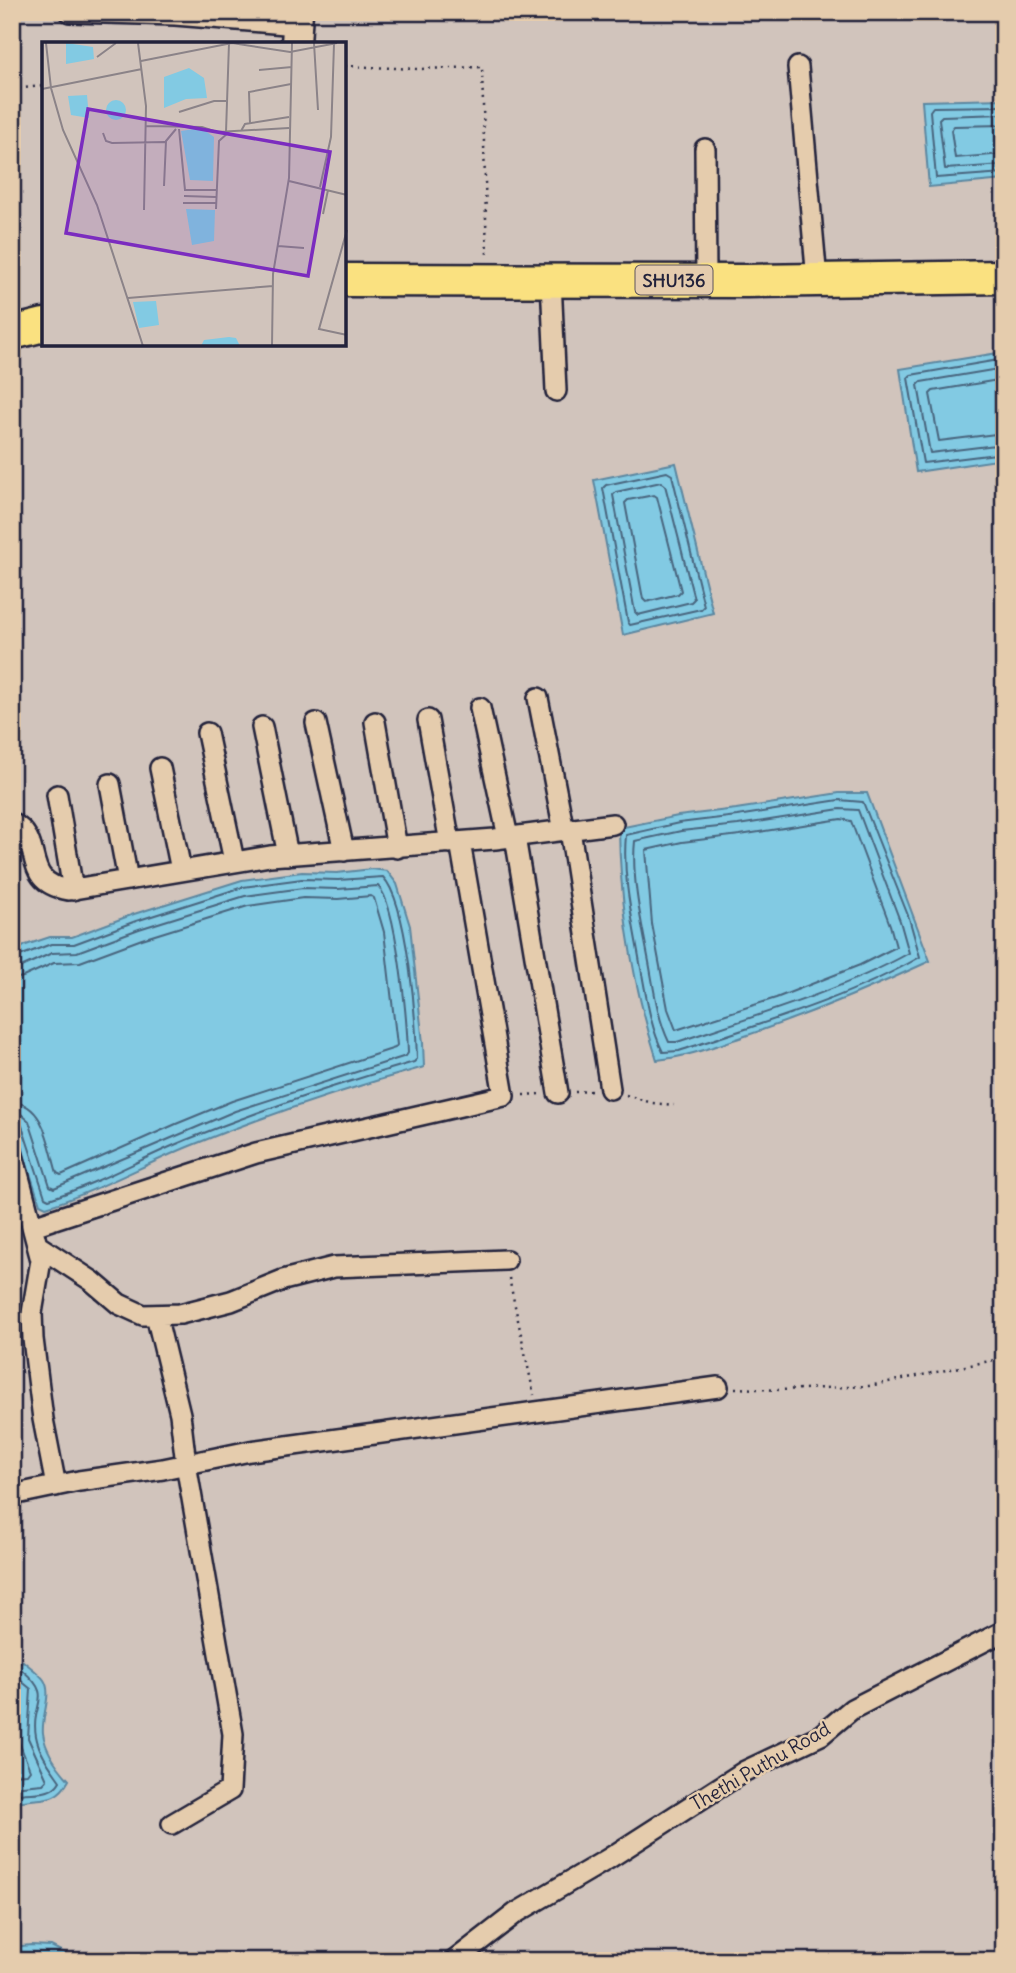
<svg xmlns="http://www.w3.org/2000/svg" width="1016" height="1973" font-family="Delius,sans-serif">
<rect width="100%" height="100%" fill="#d1c4bc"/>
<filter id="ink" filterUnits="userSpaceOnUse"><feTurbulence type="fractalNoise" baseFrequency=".0143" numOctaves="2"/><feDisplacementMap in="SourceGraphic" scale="14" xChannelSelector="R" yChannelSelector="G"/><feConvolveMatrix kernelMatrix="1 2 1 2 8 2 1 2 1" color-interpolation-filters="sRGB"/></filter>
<g filter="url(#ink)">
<path fill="#82cae3" stroke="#5c87a0" stroke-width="2" d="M1004,99V180L929,187L922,101Z
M1004,352V459L916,472L900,369Z
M676,463L713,613L623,635L594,480Z
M839,793H867L930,961C870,989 809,1014 745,1036C716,1046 688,1057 657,1060C633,985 620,907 619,828L678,816L736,809Z
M372,869L387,871L397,884L410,926L423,1043L424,1067C345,1089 266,1115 190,1146C141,1166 96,1192 46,1207L40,1204L12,1118L13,953L26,945L50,937H72L134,914L242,880L302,872L337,873Z
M23,1661C30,1667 39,1673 44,1680C53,1694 41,1716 43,1733C45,1750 58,1768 69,1780C54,1808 36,1794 12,1804V1665Z
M31,1945L51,1946L69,1955V1961H12V1947Z"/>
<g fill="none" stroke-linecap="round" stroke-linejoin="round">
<path stroke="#48657e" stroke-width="2" d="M1004,106L933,107L930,111L936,178L1004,173
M1004,114L942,116L939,119L945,169L1004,165
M1004,125L954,126L951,130L955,158L1004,154
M1004,359L911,375L908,378L923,463L1004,453
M1004,368L921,382L918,385L930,453L1004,444
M1004,379L933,391L930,394L939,441L1004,433
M667,472L672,475L704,606L701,609L630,625L628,622L603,488L606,485Z
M661,482L665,485L694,599L691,602L638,615L635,612L613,495L616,492Z
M654,495L657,497L681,591L678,594L646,602L643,599L625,503L628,500Z
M839,800L863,802L909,918L920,957C847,999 759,1024 679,1051L663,1052C649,1024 646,993 640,963C633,922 622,877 626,835L679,823L737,816Z
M840,809L858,810L900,921L909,953C841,991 752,1017 677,1042H669C657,1017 654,989 649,962C642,925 631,878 635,841L681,831L738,825Z
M841,819L851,821L890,925L896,947L860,965L776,998L676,1030L668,1009L652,924L646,850L682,842L740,835Z
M12,959L51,944H74L136,921L243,887L302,879L338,880L383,877C408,903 416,1021 417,1059L414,1062C337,1084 261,1110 186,1140C140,1159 97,1184 49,1199L45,1197L22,1126L18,1122H12
M12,968L21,967L52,953L77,952L139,929L245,896L303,888L338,889L378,886C397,904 407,1022 408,1053L406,1056L235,1111L54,1188L50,1186L29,1121L21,1114L12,1113
M12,979L23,977L54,963L80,962L142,939L248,906L303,898L338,899L371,896L374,898L384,932L397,1045L395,1048L232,1101L176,1124L61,1175L57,1173C49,1148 45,1103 12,1102
M12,1671L22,1670C56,1698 30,1703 36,1736C39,1753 51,1768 60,1781C50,1799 28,1789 12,1796
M12,1680H20L31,1689L28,1738L47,1780L43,1784L12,1787
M12,1691H17L20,1695L17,1737L30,1770L27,1774L12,1775"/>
<g stroke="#22223b" stroke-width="24">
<path id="street" d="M70,12L175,15L297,25
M798,67L817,280
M705,149L706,281
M551,280L556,391
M538,698L564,831
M480,708L508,837
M428,720L450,843
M375,722L397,848
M316,723L344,851
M262,727L288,855
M207,733L234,861
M160,768L181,870
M110,784L128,880
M57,795L73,890
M12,823C47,841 18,881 68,890L270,856L495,839L613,824
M570,830L610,1089
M515,837L558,1093
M12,1151L41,1260L32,1313L33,1339L43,1419L56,1486
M33,1226L256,1153L504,1096L460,842
M37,1245L92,1281L119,1304L143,1315L180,1314L231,1301L283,1280L334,1267L506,1260
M156,1315L180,1414L186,1464L233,1734L230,1790L172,1824
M12,1495L79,1481L163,1469L250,1451L718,1387
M454,1961L516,1913L608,1859L745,1771L821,1735L852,1709L1004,1631"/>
</g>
<g stroke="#22223b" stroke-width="33">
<path id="secondary" d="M296,44L298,12"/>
</g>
<g stroke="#22223b" stroke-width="37">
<path id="primary" d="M345,280L747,281L1004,277
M12,333L44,325"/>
</g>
<path stroke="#22223b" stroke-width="2.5" stroke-dasharray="2 5" stroke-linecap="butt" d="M345,66L418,69L482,67L487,256
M12,89L44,86
M575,1092L593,1091
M523,1095L540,1094
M626,1095L652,1103L674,1105
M509,1278L534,1395
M735,1388L780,1390L869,1386L1004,1358"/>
<use href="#street" stroke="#e5ccad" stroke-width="19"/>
<use href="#secondary" stroke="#e5ccad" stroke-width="28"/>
<use href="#primary" stroke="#fae180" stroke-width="32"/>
</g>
</g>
<g text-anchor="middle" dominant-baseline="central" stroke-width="5" stroke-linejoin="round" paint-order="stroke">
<rect fill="#e5ccad" stroke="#5c555d" stroke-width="2" x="635.5" y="265.5" width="77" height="29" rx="5"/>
<g font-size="18" font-weight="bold" fill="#22223b">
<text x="674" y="280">SHU136</text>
</g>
<g font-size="19" fill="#22223b" stroke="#e5ccad">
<text transform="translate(760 1766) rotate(-30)">Thethi Puthu Road</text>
</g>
</g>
<g transform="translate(42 42)">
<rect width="304" height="304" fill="#d1c4bc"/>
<path d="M24,1L51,5L52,17L24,22ZM147,26L162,36L165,56L144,57L122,66V35ZM45,53L47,76L29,73L26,54ZM64 68a10 10 0 1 1 20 0a10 10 0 1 1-20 0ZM159,86L172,95L171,139L148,138L139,89ZM144,167L173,168L172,199L150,203ZM114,259L117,283L97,286L91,260ZM187,295L194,296L198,304H159L162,298Z" fill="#82cae3"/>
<path fill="none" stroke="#8b8388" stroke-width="2" d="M4,1L9,46L21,88L55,163L101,304M96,1L104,64L102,168M272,1L276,68M55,15L74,1M99,19L190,1L248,10L295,1M217,28L250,25M0,47L100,27M137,70L172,59H184M208,82L207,50L249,42M104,84L160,85L175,90L247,86M137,87L143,148H175M199,89L203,82L247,75M184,90L187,1M61,91L64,99L70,101L123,100M247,139L305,153M122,144L124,99L134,87M278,145L289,95L292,2M142,154L174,155M141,161H174M174,167L177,99L187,90M281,172L286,148M305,188L277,287L305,293M236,204L262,206M86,256L231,244M230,304L231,232L247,136L250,1"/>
<path fill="#7b2cbf" fill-opacity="0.15" stroke="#7b2cbf" stroke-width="3.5" d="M46,67L288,110L266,234L24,191Z"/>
<rect width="304" height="304" fill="none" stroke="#22223b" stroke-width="3.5"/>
</g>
<rect width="1016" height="1973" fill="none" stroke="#e5ccad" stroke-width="42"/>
<rect x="21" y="21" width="974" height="1931" fill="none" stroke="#22223b" stroke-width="2.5" filter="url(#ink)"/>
</svg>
